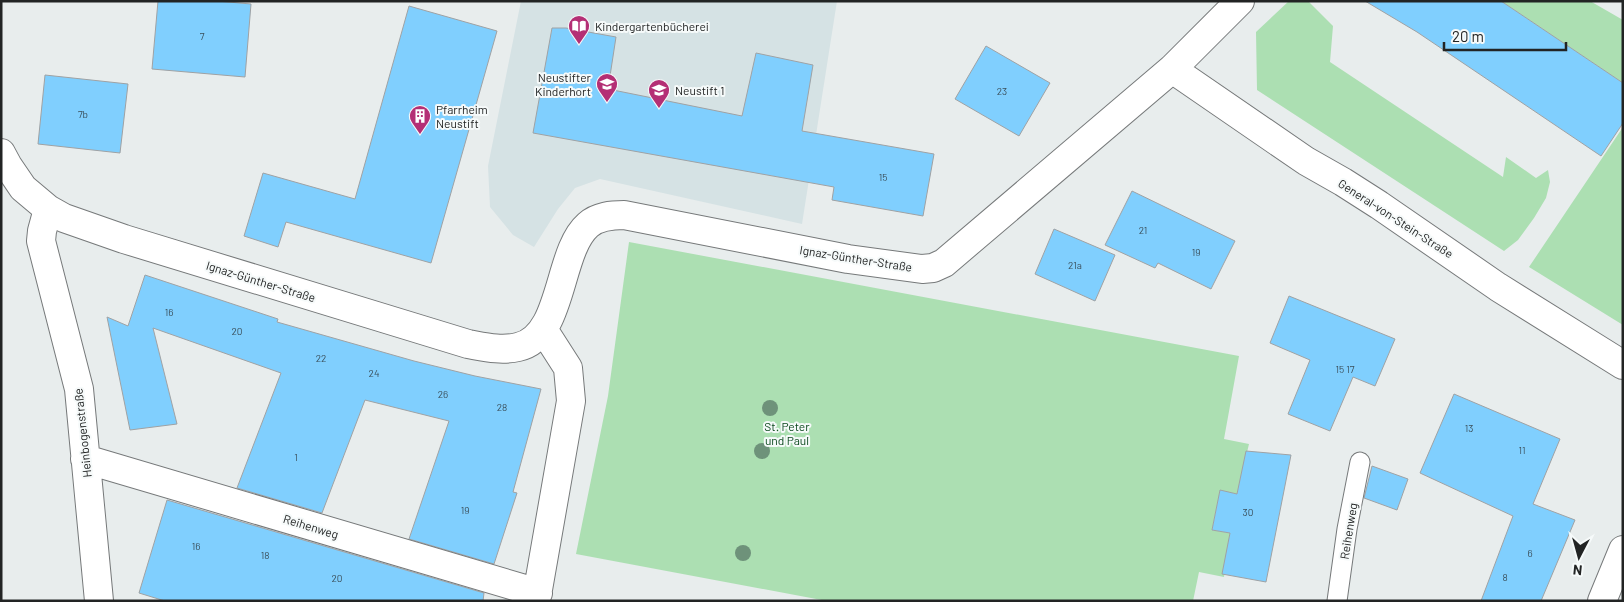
<svg xmlns="http://www.w3.org/2000/svg" width="1624" height="602" font-family="Barlow,sans-serif">
<rect width="100%" height="100%" fill="#e8eded"/>
<path fill="#d5e2e4" d="M521,1H837L802,224L600,179L575,188L558,209L534,247L513,235L490,207L488,166Z"/>
<path fill="#acdfb2" d="M1289,1H1308L1333,26L1330,62L1503,177L1506,157L1536,178L1548,170L1550,182L1546,198L1534,218L1518,240L1504,251L1257,90L1256,32Z
M1501,1H1590L1623,20V83Z
M1623,127V325L1529,267Z
M629,242L1239,356L1224,439L1249,444L1237,494L1220,491L1212,530L1230,533L1224,577L1199,572L1193,601H827L576,554L608,396Z"/>
<path fill="#80cffe" stroke="#9fa2a4" d="M158,1H217L251,4L245,77L152,69Z
M1365,1H1501L1623,83V123L1601,156L1417,32Z
M409,6L497,31L431,263L286,222L278,247L244,236L263,173L355,199Z
M552,28H566L616,37L608,89L742,116L756,53L813,65L802,131L934,154L923,216L832,200L834,187L533,133Z
M986,46L1050,83L1019,136L955,99Z
M45,75L128,84L120,153L38,144Z
M1132,191L1235,241L1211,289L1158,263L1155,268L1105,245Z
M1054,229L1115,255L1095,301L1035,274Z
M145,275L278,319L277,322L414,361L475,376L541,389L513,492L517,493L494,564L409,539L449,421L365,400L322,513L237,488L281,373L153,328L177,424L130,430L107,317L128,326Z
M1289,296L1395,339L1375,386L1353,377L1330,431L1288,414L1310,360L1270,343Z
M1454,394L1560,439L1533,504L1575,520L1541,601H1481L1513,516L1420,473Z
M1246,451L1291,455L1266,582L1222,574L1230,533L1212,530L1220,490L1237,494Z
M1372,466L1408,479L1397,510L1364,498Z
M167,500L484,593L483,601H165L139,593Z"/>
<g fill="none" stroke-linecap="round" stroke-linejoin="round">
<g stroke="#76797a" stroke-width="21">
<path id="service" d="M1337,601L1347,529L1360,462"/>
</g>
<g stroke="#76797a" stroke-width="30">
<path id="minor" d="M1172,69L1306,161L1343,182L1379,205L1498,287L1623,365
M1,153L8,166L23,188L48,209L64,218L124,239L468,344C485,347 501,351 518,347C564,337 557,252 588,225C598,216 612,215 624,215L848,259L922,269L933,268L944,263L1172,69L1240,1
M48,209L42,231L41,241L79,389L99,601
M85,459L538,593
M536,601L571,401L568,368L543,329
M1602,601L1623,550"/>
</g>
<use href="#service" stroke="#fff" stroke-width="19"/>
<use href="#minor" stroke="#fff" stroke-width="28"/>
</g>
<g fill="#6e927a">
<circle cx="770" cy="408" r="8"/>
<circle cx="762" cy="451" r="8"/>
<circle cx="743" cy="553" r="8"/>
</g>
<defs>
<g id="library-pin" transform="scale(1.125)"><path d="M0 17L-7.5 6A9.5 9.5 0 1 1 7.5 6Z" fill="#b42f75" stroke="#f6fafa"/><path d="M-6-4Q-3-5.5-.7-3.5V5Q-3 3-6 4ZM6-4Q3-5.5 .7-3.5V5Q3 3 6 4Z" fill="#fff"/></g>
<g id="school-pin" transform="scale(1.125)"><path d="M0 17L-7.5 6A9.5 9.5 0 1 1 7.5 6Z" fill="#b42f75" stroke="#f6fafa"/><path d="M0-5L7-2L0 1L-7-2ZM-4 1L0 2.5L4 1V4Q0 6-4 4Z" fill="#fff"/></g>
<g id="building-pin" transform="scale(1.125)"><path d="M0 17L-7.5 6A9.5 9.5 0 1 1 7.5 6Z" fill="#b42f75" stroke="#f6fafa"/><path d="M-4-6H4V6H1V3H-1V6H-4ZM-2.5-4.3h1.7v1.8h-1.7ZM.8-4.3h1.7v1.8H.8ZM-2.5-1h1.7V.8h-1.7ZM.8-1h1.7V.8H.8Z" fill="#fff"/></g>
</defs>
<g fill-rule="evenodd">
<use href="#library-pin" x="579" y="26"/>
<use href="#school-pin" x="607" y="84"/>
<use href="#school-pin" x="659" y="90"/>
<use href="#building-pin" x="420" y="116"/>
</g>
<g text-anchor="middle" dominant-baseline="central" stroke-width="4" stroke-linejoin="round" paint-order="stroke">
<g font-size="10" fill="#3a4f5a">
<text x="202" y="36">7</text>
<text x="1002" y="91">23</text>
<text x="83" y="114">7b</text>
<text x="883" y="177">15</text>
<text x="1143" y="230">21</text>
<text x="1196" y="252">19</text>
<text x="1075" y="265">21a</text>
<text x="169" y="312">16</text>
<text x="237" y="331">20</text>
<text x="321" y="358">22</text>
<text x="1345" y="369">15 17</text>
<text x="374" y="373">24</text>
<text x="443" y="394">26</text>
<text x="502" y="407">28</text>
<text x="1469" y="428">13</text>
<text x="1522" y="450">11</text>
<text x="296" y="457">1</text>
<text x="465" y="510">19</text>
<text x="1248" y="512">30</text>
<text x="196" y="546">16</text>
<text x="1530" y="553">6</text>
<text x="265" y="555">18</text>
<text x="1505" y="577">8</text>
<text x="337" y="578">20</text>
</g>
<g font-size="12" fill="#222424" stroke="#f6fafa" text-anchor="start">
<text x="595" y="26">Kindergartenbücherei</text>
<text x="591" y="77" text-anchor="end">Neustifter<tspan x="591" dy="14">Kinderhort</tspan></text>
<text x="675" y="90">Neustift 1</text>
<text x="436" y="109">Pfarrheim<tspan x="436" dy="14">Neustift</tspan></text>
</g>
<g font-size="12" fill="#222424" stroke="#f6fafa">
<text transform="translate(1396 218) rotate(33)">General-von-Stein-Straße</text>
<text transform="translate(856 258) rotate(9)">Ignaz-Günther-Straße</text>
<text transform="translate(261 281) rotate(17)">Ignaz-Günther-Straße</text>
<text transform="translate(82 433) rotate(-96)">Heinbogenstraße</text>
<text transform="translate(311 526) rotate(17)">Reihenweg</text>
<text transform="translate(1348 531) rotate(-81)">Reihenweg</text>
</g>
<g font-size="12" fill="#0a481c" stroke="#f6fafa">
<text x="787" y="426">St. Peter<tspan x="787" dy="14">und Paul</tspan></text>
</g>
</g>
<rect width="1624" height="602" fill="none" stroke="#222424" stroke-width="5"/>
<g transform="translate(1579 557) rotate(186)" stroke="#f6fafa" stroke-width="4" paint-order="stroke">
<path d="M0-4L9 19L0 12L-9 19Z" fill="#222424"/>
<text y="-8" font-size="14" font-weight="bold" text-anchor="middle" fill="#222424">N</text>
</g>
<path d="M1444 42v8h122v-8" fill="none" stroke="#222424" stroke-width="2.5"/>
<text x="1452" y="42" font-size="15" fill="#222424" stroke="#f6fafa" stroke-width="4" paint-order="stroke">20 m</text>
</svg>
